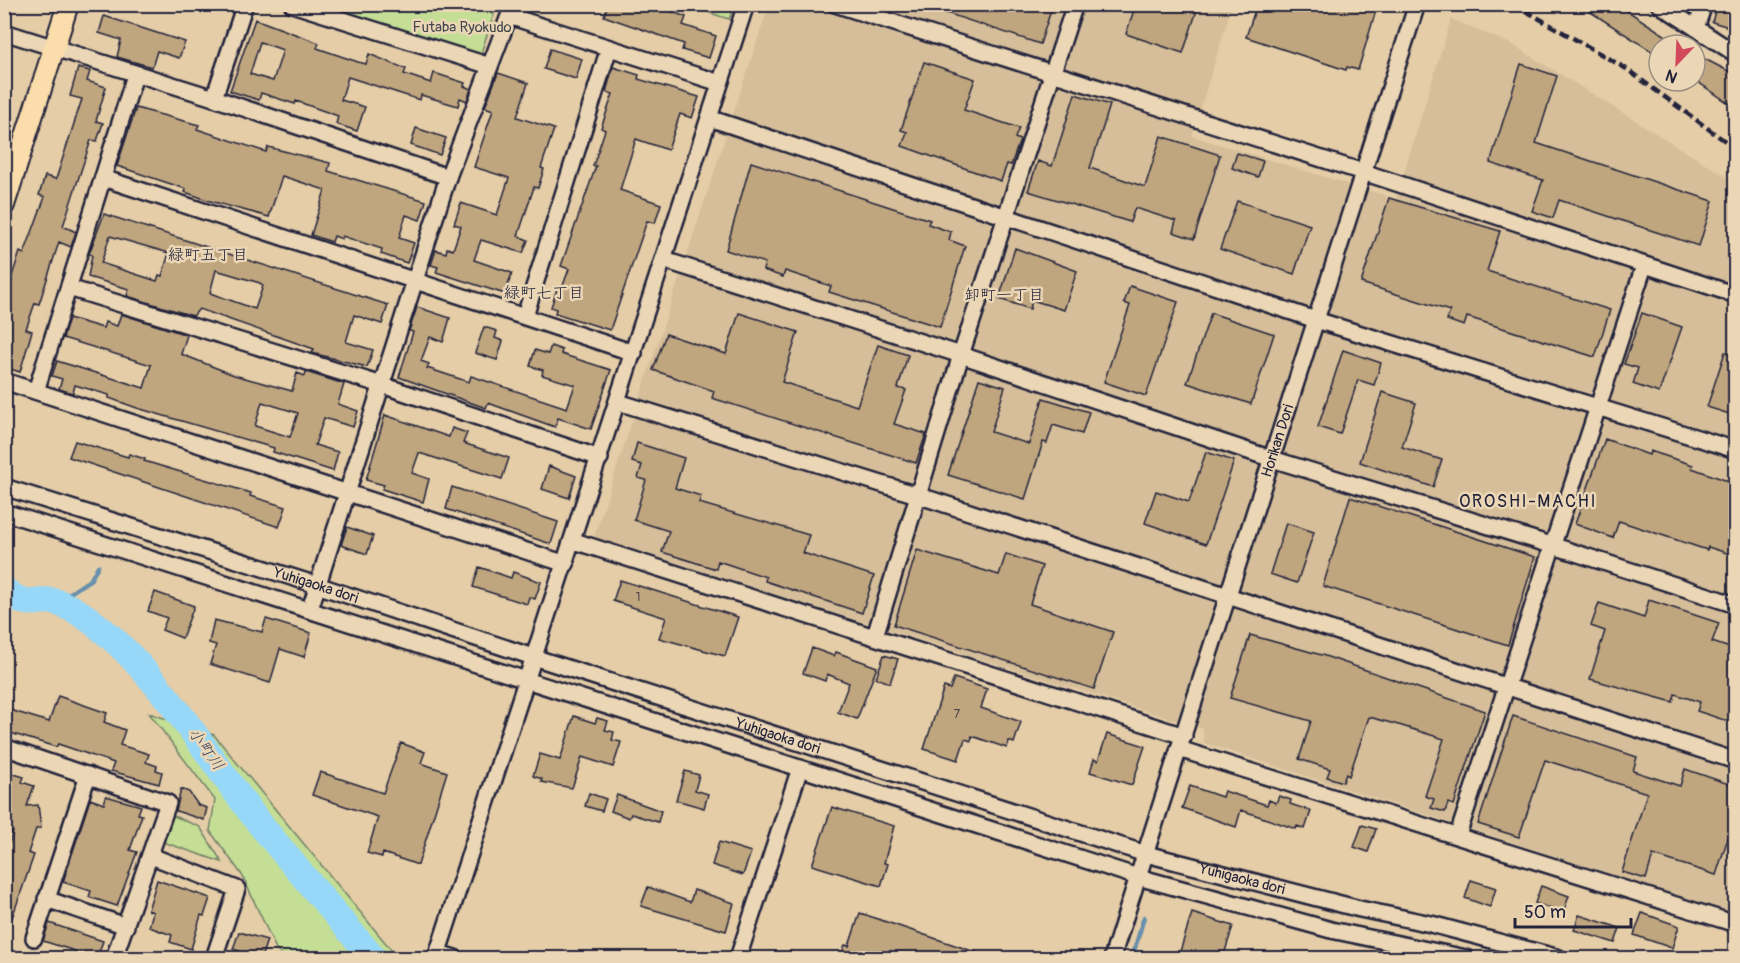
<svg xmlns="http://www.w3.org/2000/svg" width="1740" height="963" font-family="Pangolin,'Klee One',sans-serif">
<rect width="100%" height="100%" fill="#e4cda7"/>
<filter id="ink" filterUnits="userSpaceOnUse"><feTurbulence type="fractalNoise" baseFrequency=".0167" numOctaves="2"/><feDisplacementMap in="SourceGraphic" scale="12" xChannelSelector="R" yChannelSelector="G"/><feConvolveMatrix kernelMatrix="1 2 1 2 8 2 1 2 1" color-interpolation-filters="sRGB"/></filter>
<g filter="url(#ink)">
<path fill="#d5be99" d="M769,5H1232L1192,136L1396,199L1451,19L1511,44L1735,182V914L1204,743L1203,729L594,537Z"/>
<path fill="#c4de95" stroke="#738068" stroke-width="1.5" d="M321,5H497L480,56Z
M685,5H734L729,19Z
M149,713L214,735L398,958H285L277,951L242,875L210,831L215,800Z
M169,814L200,827L222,862L160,841Z"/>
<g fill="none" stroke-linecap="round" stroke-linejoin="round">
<path stroke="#688fac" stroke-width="4.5" d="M57,602L91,579L98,566
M4,628L15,599
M1132,958L1144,917"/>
<path stroke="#97d7f8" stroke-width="27" d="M4,590C29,612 39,595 59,603C79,610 97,625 112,638C170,691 209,758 256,819C294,866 334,912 373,958"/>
</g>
<path fill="#c0a67f" stroke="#22223b" stroke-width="1.5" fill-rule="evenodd" d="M608,4H651L686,17L683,25L716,36L709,58L682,50L684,44L604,16Z
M928,4H1053L1040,44L928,7Z
M1136,4H1199L1183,53L1126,34Z
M1257,4H1378L1358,70L1347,67L1346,70L1246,37Z
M1578,4H1617L1680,45H1659V56Z
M1717,4H1736V29L1712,22Z
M104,16L185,42L179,58L157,51L152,67L117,57L121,40L99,33Z
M255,19L319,43L317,48L358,62L366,64L369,54L406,69L404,74L431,83L434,73L465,83L464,86L471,89L467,101L460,98L458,106L421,95L420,100L348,77L341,100L365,107L357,131L336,124L338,116L296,101L295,104L261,93L259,100L230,91ZM260,42L283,50L273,81L250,74Z
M550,49L582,59L576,79L544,69Z
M1695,54L1736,75V108L1695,80Z
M924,62L975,79L964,110L1019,128L1015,138L1020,140L1011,165L1007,164L1001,181L902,146L907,132L901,130Z
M1521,64L1557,76L1536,143L1713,201L1699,246L1559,200L1553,218L1532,211L1543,180L1490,163Z
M613,67L639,75L638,79L699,97L692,118L680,114L668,150L636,139L620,190L661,204L655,223L647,221L610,330L555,313L556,309L551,307L557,289L561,291L569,269L561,266L596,166H593L605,130L601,128L613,94L606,92Z
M78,68L90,71L87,81L106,87L96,121L103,123L97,141L91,140L63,226L76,232L71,247L59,242L39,304L35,303L26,329L32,331L20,372L4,367V300L20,252L24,254L45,197L39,195L45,176L56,179L82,99L70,96Z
M498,73L528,83L517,117L554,129L541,168L544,169L538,188L534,187L518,236L528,240L523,253L481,240L474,260L512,273L505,294L436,272L438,267L431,265L436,250L446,253L447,248L453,250L461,226L454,224L461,203L497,215L509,178L474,167L493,110L485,107Z
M1075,94L1110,105L1090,168L1145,187L1161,136L1220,155L1194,239L1173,232L1176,221L1135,208L1130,222L1028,191L1038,161L1052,166Z
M136,108L199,125L197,129L266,152L268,147L330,163L328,171L426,201L420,220L406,215L399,238L414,243L407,263L381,254L382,249L342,236V239L334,236L332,242L311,235L325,190L282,176L269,217L210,201L185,192L186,189L117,166Z
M416,128L446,138L440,155L411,145Z
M1237,153L1263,161L1258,177L1232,168Z
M751,162L930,220L928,224L951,232L949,240L965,246L940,327L829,292L831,286L785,271L783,277L763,270L765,263L726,250Z
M1389,198L1500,231L1487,271L1610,310L1595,357L1467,317L1464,326L1447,320L1450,311L1361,283Z
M1237,201L1310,225L1294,274L1220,249Z
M104,214L388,305L382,324L354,315L346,342L373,350L367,367L312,353L314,349L199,309L193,316L127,296L129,289L88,277L92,255L89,254ZM110,236L169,253L162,276L159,275L157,281L101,263ZM216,270L260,283L263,286L255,309L210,293Z
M1015,248L1077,271L1064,310L1032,300L1030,309L999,299Z
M1130,286L1178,302L1146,396L1104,382L1130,305L1124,303Z
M417,307L450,318L443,342L430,337L421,361L429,364L427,368L469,382L471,376L567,408L575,385L542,375L543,370L530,366L535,350L548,354L551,346L562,350L561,354L611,370L591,429L558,418L555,427L488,403L486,408L399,377L413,332L409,331Z
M739,313L798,332L782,382L857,406L878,345L908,355L898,388L906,390L894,424L926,434L916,463L712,398L714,391L653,370L666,334L726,354Z
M1211,313L1274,334L1251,404L1187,383Z
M1642,313L1682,327L1659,393L1633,384L1638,368L1624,364Z
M121,314L187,335L181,354L234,375L292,391L297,373L305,376L306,372L344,384L338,404L358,411L353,427L324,418L315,445L338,452L333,471L273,452L274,448L137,408L109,398V395L75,385L73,393L59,389L62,379L52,376L57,361L144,388L151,365L63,338L69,318L103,328L105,322L117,326ZM262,402L298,413L290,437L255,426Z
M484,327L497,331L495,338L503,341L497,360L475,353Z
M1343,350L1381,363L1374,385L1358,380L1340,434L1318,427Z
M1725,352L1736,355V416L1707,407Z
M979,379L1005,387L991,432L1029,444L1043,398L1089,412L1082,434L1053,425L1047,443L1043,442L1025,499L948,475Z
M1382,392L1416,403L1402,447L1442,460L1433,487L1360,462Z
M385,415L449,437L452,428L467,433L463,443L509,458L502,479L419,453L412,473L429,479L423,502L382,489L384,485L366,480Z
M1605,439L1649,455L1650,451L1693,465L1692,468L1736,484V556L1708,547L1707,550L1619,521L1613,538L1575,524Z
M75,441L128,457L129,454L145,459L144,461L251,493L250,496L286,507L279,527L69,457Z
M637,443L684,458L675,488L701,496L699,503L809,535L803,553L874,576L862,613L765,581L766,577L718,561L716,569L662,552L669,531L634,520L646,480L638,478L642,465L632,462Z
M1206,452L1234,461L1206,544L1145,523L1156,491L1189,502Z
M549,466L576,476L569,498L542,489Z
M452,487L558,522L551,544L446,509Z
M1350,497L1535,557L1508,645L1323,586Z
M1286,523L1314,532L1297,583L1270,574Z
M347,527L373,536L367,554L341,545Z
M917,550L999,575L1006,554L1042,566L1030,604L1113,632L1094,689L894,625Z
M479,567L511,578L513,572L541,582L535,599L529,597L527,604L473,587Z
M620,580L738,617L725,656L659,638L666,618L613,601Z
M155,592L194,606L182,638L162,630L167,618L148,611Z
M1649,600L1719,623L1712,642L1736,650V724L1697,711L1700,702L1675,694L1673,702L1590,679L1605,631L1591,626L1599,603L1644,618Z
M266,619L311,633L304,657L280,649L270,683L210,664L216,645L209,643L214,620L262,632Z
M1250,635L1325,656L1485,711L1454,805L1448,803L1445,812L1431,808L1434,799L1425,796L1444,739L1402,726L1369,717L1349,776L1346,774L1343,782L1327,777L1330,769L1299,759L1311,721L1230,698Z
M812,648L834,656L836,652L877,667L857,719L838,712L849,683L827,674L825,681L803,673Z
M884,655L898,659L890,683L876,678Z
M954,678L987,689L981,708L1021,722L1014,743L1009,741L1007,748L972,736L971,741L965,739L958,760L924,749L944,687L950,689Z
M58,696L107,713L104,722L125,730L120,745L149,754L146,762L157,766L156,770L162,772L159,784L111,771L114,763L58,744L56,747L4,731L10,710L49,722Z
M574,716L595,723L597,718L608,721L605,730L614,732L612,740L621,742L613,767L582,757L572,788L541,782L542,779L533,776L540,754L560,760Z
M1513,716L1637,757L1633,771L1680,786L1685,769L1729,784L1736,796V813L1716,875L1653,855L1646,879L1622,872L1647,793L1545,760L1519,837L1478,824Z
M1107,734L1145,746L1132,785L1090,772L1094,759L1098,761Z
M401,743L425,752L421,763L447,772L418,865L383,853L382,857L367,853L378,817L312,795L320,772L383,793Z
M4,771L24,777L22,782L34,786L27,806L38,805L41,828L36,829L28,853L34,855L7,932L4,931V858L13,832L4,833Z
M685,771L699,775L695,790L708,794L704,808L676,800Z
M1190,786L1222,797L1224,791L1267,805L1269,800L1276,803L1279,796L1291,800L1290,804L1311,811L1305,829L1297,826L1296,829L1241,810L1236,827L1182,808Z
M181,789L189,792L198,805L207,808L204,820L176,811Z
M589,793L606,799L602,811L585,806Z
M617,795L661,811L658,822L631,814L629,818L611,811Z
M106,796L141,806L138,814L142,815L130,850L137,852L117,906L89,897L91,891L63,882L90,799L104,804Z
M832,807L894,826L884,863L888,864L881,886L812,865Z
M1362,825L1376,829L1368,852L1354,847Z
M719,842L751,852L743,875L712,865Z
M157,880L210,898L204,916L201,915L191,949L170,942L172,935L149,927L153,912L148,910Z
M1471,880L1496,888L1490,907L1465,898Z
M1541,886L1569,896L1563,913L1535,903Z
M648,887L690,902L694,890L734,903L726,931L641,906Z
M860,913L987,956L986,958H840L845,945L849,946Z
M1192,913L1233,926L1223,958H1178Z
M1642,913L1679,926L1672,948L1634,935Z
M1579,915L1620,928L1615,943L1574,930Z
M49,923L103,941L97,958L43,941Z
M239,932L267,940L261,958L233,949Z"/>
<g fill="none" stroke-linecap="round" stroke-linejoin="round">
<g stroke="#22223b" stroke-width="20">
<g id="minor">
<path d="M292,4L490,66"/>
<path d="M835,4L1363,172L1736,295"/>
<path d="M1659,4L1736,54"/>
<path d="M1696,28L1704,4"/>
<path d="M4,32L214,98L448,177"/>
<path d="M214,98L245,4"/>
<path d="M709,118L1316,320L1736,450"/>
<path d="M103,178L634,353"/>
<path d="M664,260L961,355L1272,459L1551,545L1736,605"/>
<path d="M69,288L382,385L600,458"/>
<path d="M525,316L609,48"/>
<path d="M4,381L566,564"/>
<path d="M36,391L135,75"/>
<path d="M618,402L917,495L1736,761"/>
<path id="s1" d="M4,487L317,585L533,657L1146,854L1360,909L1431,924L1559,958"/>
<path d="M4,512L1138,877L1331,930L1466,958"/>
<path d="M574,541L1184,736"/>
<path d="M310,609L448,177L509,16L720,83"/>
<path d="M875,636L961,355L1075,4"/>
<path d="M4,747L168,803L114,958"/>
<path d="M1179,749L1736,924"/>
<path d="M1458,835L1644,266"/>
<path d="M151,856L237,889L214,958"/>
<path d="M46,899L126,926"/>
<path d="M34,938L88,775"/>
<path d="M438,953L455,958"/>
<path d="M436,958L746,4"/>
<path d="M738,958L800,768"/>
<path id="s2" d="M1112,958L1417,4"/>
</g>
</g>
<g stroke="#22223b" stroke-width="24">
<path id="major" d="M4,205L68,4"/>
</g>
<use href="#minor" stroke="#ebd7b5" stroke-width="15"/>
<use href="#major" stroke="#faddab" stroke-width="20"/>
<path stroke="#22223b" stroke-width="4.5" stroke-dasharray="9 4.5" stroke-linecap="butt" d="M1514,4L1625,68L1736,149"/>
</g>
</g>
<g text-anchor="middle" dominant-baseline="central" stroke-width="5" stroke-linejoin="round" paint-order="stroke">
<g font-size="12" fill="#4a434c">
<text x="638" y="597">1</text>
<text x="957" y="714">7</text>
</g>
<g font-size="15" fill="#42484d" stroke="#ebd7b5">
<text x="462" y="27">Futaba Ryokudo</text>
</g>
<g font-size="15" fill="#22223b" stroke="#ebd7b5">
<text stroke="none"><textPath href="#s2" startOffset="543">Horikan Dori</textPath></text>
<text stroke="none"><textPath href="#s1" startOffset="327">Yuhigaoka dori</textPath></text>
<text stroke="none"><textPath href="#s1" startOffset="813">Yuhigaoka dori</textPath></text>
<text stroke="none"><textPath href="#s1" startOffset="1299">Yuhigaoka dori</textPath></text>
</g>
<g font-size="16" fill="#22223b" stroke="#ebd7b5">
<text x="208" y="255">緑町五丁目</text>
<text x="544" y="293">緑町七丁目</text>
<text x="1004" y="295">卸町一丁目</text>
</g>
<g font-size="16" font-style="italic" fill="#394661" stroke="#ebd7b5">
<text transform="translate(206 749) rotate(54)">小町川</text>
</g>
<g font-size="18" letter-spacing="1.5" fill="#22223b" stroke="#ebd7b5">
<text x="1528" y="501">OROSHI-MACHI</text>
</g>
</g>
<rect width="1740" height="963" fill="none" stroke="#ebd7b5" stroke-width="24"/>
<rect x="12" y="12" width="1716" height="939" fill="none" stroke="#22223b" stroke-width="2" filter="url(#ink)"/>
<g transform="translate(1677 63) rotate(203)"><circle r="28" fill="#ebd7b5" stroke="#9b8f84" stroke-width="1.5"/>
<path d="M0-4.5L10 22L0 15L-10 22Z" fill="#d1495b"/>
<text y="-9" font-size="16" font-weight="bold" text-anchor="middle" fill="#22223b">N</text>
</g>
<path d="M1515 918v9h116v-9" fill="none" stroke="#22223b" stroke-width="3"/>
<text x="1524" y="918" font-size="18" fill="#22223b" stroke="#ebd7b5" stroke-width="4.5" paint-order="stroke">50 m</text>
</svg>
